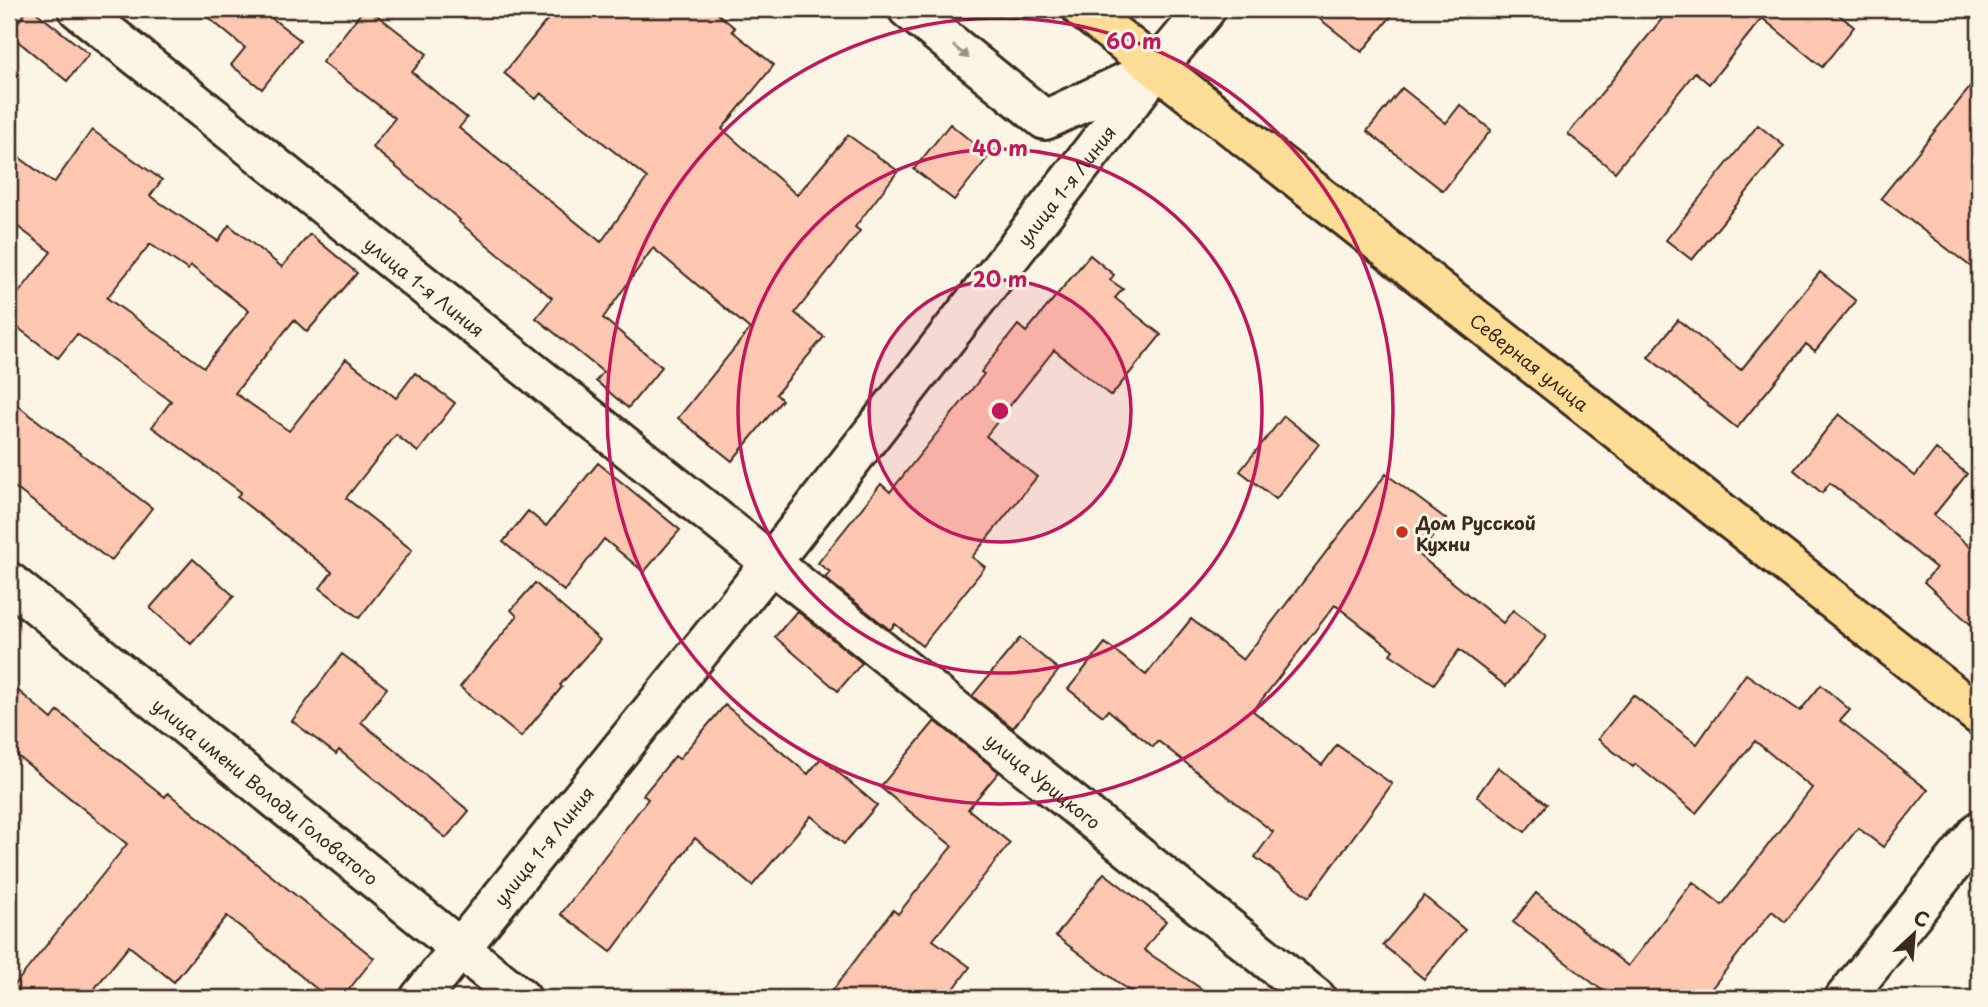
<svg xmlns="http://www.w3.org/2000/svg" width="1988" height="1007" font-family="'Playpen Sans',sans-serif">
<rect width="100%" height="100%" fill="#fcf5e5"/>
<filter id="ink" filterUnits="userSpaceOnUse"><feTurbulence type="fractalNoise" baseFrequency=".0143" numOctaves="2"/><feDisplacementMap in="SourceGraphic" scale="14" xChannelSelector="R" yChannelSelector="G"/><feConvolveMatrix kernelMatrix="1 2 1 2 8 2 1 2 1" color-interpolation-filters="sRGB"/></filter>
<g filter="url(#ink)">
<path fill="#fec7b2" stroke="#3b2a1e" stroke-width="2" fill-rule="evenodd" d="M28,9H32L89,54L67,81L9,34Z
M198,9H260L300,40L262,89L231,65L245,48Z
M364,9H369L427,54L412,72L467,118L459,128L601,242L647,178L541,93L536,99L504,73L556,9H712L735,28L732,31L774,65L722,129L797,195L848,135L898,171L855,227L860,231L795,313L824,337L776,394L782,400L732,461L678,418L750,329L653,248L603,318L662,367L628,408L596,381L603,372L536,318L552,298L459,222L460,220L372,147L395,118L322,62Z
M1307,9H1397L1362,52Z
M1670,9H1832L1854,27L1822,67L1762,18L1709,84L1695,72L1615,172L1568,134Z
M1979,76V273L1881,198Z
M1402,88L1446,123L1460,105L1491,130L1443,191L1367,131Z
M950,124L989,156L954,200L914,169Z
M1758,125L1784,146L1692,260L1666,240Z
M92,130L162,180L150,196L218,241L229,225L282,267L310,234L357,273L307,332L294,320L235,393L289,431L346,359L396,398L415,373L455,403L418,452L396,435L346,498L412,550L359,618L320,588L332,572L237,497L241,492L152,427L171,401L77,334L58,358L9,321V305L51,252L9,220V150L54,183ZM150,244L188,270L191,266L249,311L204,367L107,298Z
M1090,255L1114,275L1110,280L1123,289L1115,298L1161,335L1111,396L1054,350L986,436L1037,477L972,557L985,567L922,646L895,624L890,630L825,578L830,572L818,563L881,484L890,492L984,374L981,372L1018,325L1026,332Z
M1820,272L1856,301L1815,351L1806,344L1737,428L1648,357L1678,320L1741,370Z
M9,399L152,508L111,561L9,483Z
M1839,414L1915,476L1936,449L1967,474L1934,515L1979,555V632L1924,582L1936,568L1830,483L1822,493L1794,470Z
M1284,416L1319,444L1276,499L1240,471Z
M598,463L680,530L644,572L604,539L564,591L503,542L528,511L546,526Z
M1386,474L1446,519L1419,555L1503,623L1513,610L1546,637L1506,686L1459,650L1434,684L1390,654L1393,650L1335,605L1253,711L1322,765L1337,745L1392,784L1309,897L1255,857L1273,832L1158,741L1153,747L1108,710L1103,716L1068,689L1105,643L1146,675L1191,619L1243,660Z
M193,559L234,596L191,644L150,608Z
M535,583L600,640L560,685L562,687L521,737L460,687L517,616L511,610Z
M797,611L862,663L838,691L775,637Z
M1020,638L1059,670L1013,728L972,696Z
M342,654L387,688L361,722L469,811L446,838L339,750L336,754L292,721Z
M1746,674L1800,711L1821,685L1850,710L1840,721L1928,790L1883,847L1858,828L1785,922L1772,911L1704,998H1603L1607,994L1513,922L1536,893L1628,966L1693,882L1722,905L1812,788L1755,741L1696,813L1635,764L1633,767L1598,739L1633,695L1697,744Z
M9,683L52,719L58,711L165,797L168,793L374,958L342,998H328L227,916L174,982L129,946L87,998H9V992L127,844L9,749Z
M725,705L808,774L821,758L877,805L844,844L811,816L752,886L695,838L611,952L561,914L648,799L643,795L675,756L679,759Z
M935,721L999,772L968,809L1010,843L933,940L970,967L947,998H827L893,910L898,914L952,846L880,787Z
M1498,767L1547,804L1525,832L1477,796Z
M1104,873L1166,921L1144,950L1215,998H1139L1056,936Z
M1424,896L1465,930L1424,979L1383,945Z"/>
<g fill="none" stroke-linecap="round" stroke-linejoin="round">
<g stroke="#3b2a1e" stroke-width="44">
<g id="minor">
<path id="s1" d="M78,9L1316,998"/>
<path d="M908,9L1045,120L1150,71"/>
<path id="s2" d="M9,582L521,998"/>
<path id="s3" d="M420,998L771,563L1157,68L1206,9"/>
<path d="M1845,998L1979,831"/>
</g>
</g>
<g stroke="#3b2a1e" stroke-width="44">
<g id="major">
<path id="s4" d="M1082,9L1979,715"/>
</g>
</g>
<use href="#minor" stroke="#fcf5e5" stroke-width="38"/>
<use href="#major" stroke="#fedd96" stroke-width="38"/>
</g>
<defs><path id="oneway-solid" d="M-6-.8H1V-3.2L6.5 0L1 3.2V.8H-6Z" transform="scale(1.75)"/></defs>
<use fill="#9c9082" href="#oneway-solid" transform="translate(961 52) rotate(39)"/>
</g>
<circle cx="1000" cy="411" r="131" fill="#c2185b" fill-opacity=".12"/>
<g fill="none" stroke="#c2185b" stroke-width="3.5">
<circle cx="1000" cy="411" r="131"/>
<circle cx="1000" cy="411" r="262"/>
<circle cx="1000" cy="411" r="393"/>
</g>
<circle fill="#c8321e" stroke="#fcf5e5" stroke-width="2.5" cx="1402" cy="532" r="7"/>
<g text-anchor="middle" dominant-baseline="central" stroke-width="6" stroke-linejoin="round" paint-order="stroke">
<g font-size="18" fill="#3b2a1e" stroke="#fcf5e5">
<text stroke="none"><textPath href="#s3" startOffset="1038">улица 1-я Линия</textPath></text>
<text stroke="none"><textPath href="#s1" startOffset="444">улица 1-я Линия</textPath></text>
<text stroke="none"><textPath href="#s4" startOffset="570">Северная улица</textPath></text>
<text stroke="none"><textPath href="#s1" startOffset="1236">улица Урицкого</textPath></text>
<text stroke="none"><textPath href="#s2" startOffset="331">улица имени Володи Головатого</textPath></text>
<text stroke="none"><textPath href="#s3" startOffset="196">улица 1-я Линия</textPath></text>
</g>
<g font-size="18" font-weight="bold" fill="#3b2a1e" stroke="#fcf5e5" text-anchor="start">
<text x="1416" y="522">Дом Русской<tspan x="1416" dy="21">Кухни</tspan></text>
</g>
</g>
<circle cx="1000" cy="411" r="10" fill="#c2185b" stroke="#fcf5e5" stroke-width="3.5"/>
<g font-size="21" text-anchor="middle" font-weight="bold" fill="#c2185b" stroke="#fcf5e5" stroke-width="6" stroke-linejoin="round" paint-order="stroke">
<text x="1134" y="49">60 m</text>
<text x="1000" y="156">40 m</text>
<text x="1000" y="287">20 m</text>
</g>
<rect width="1988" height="1007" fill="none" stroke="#fcf5e5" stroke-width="35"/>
<rect x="18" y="18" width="1953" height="972" fill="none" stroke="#3b2a1e" stroke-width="2.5" filter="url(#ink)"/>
<g transform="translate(1914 934) rotate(26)" stroke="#fcf5e5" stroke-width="5" paint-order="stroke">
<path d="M0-5L12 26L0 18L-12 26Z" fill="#3b2a1e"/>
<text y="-10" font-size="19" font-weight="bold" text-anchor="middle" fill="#3b2a1e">С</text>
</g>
</svg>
